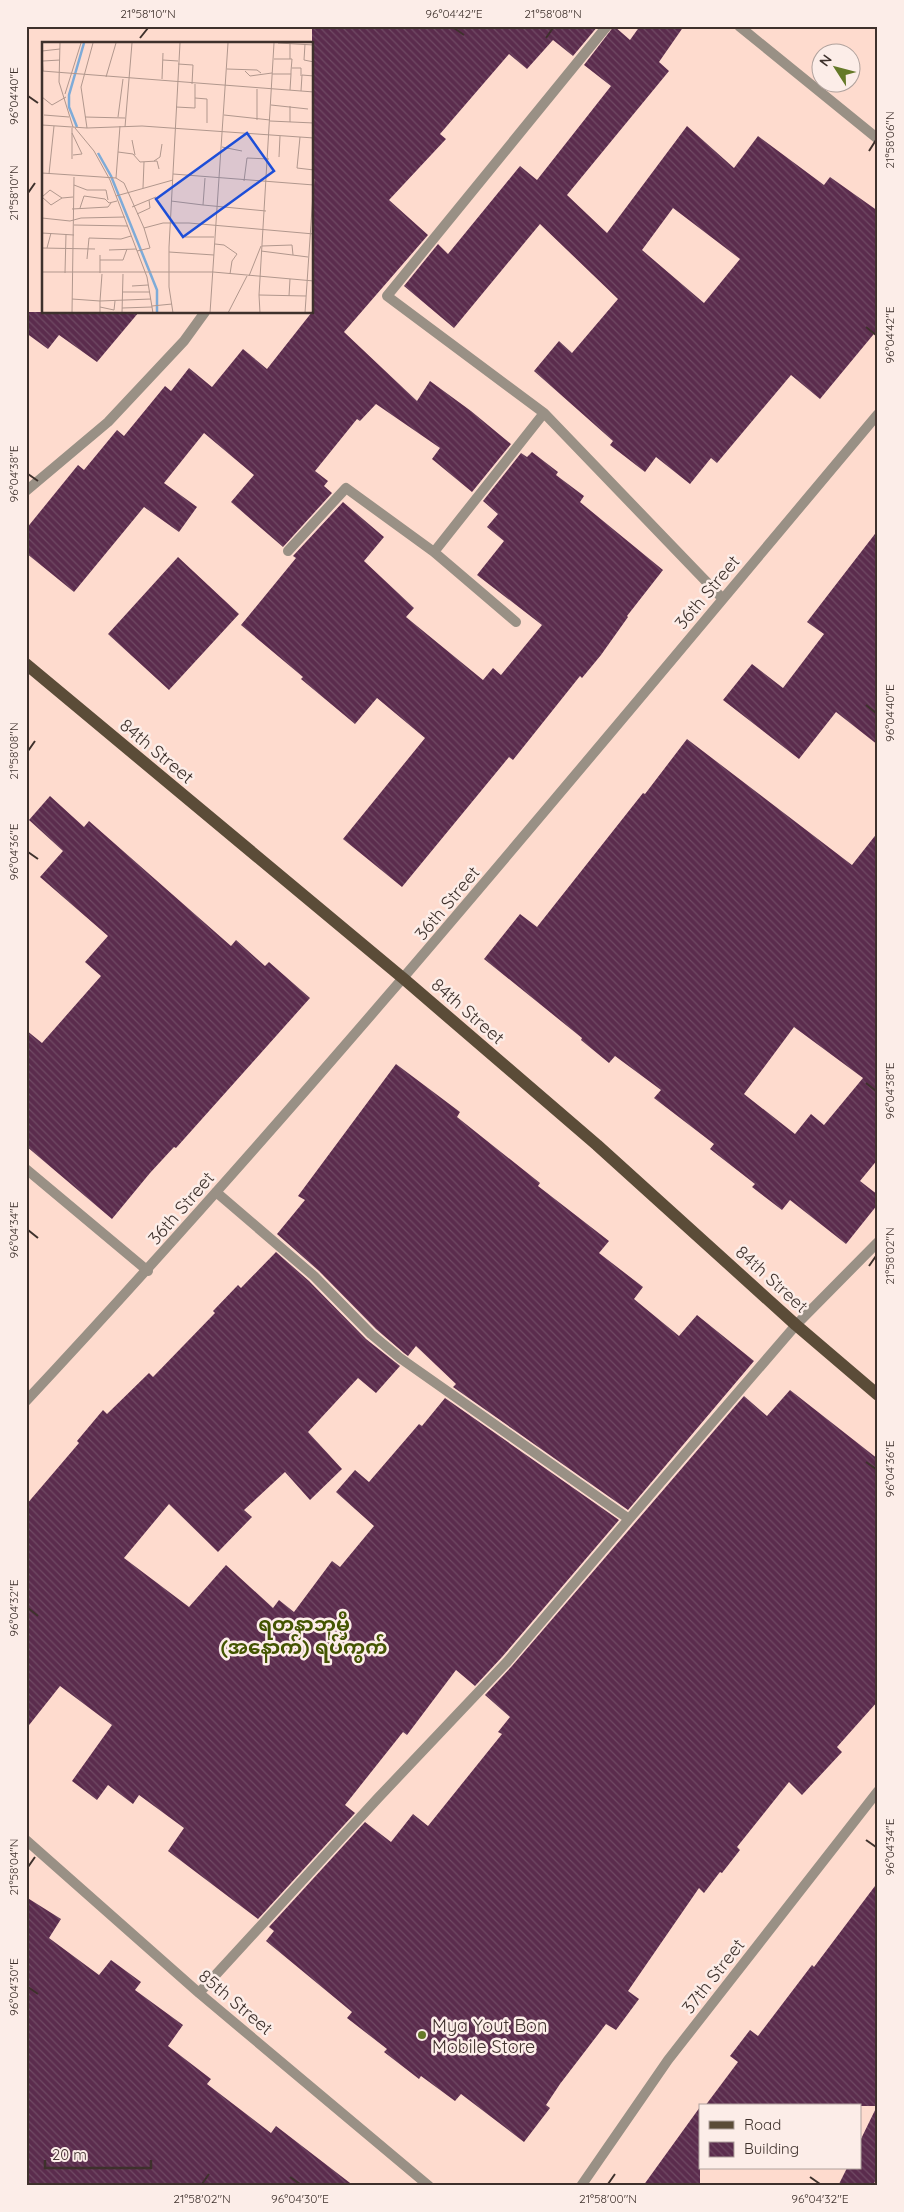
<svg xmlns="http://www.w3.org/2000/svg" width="904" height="2212" font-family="Quicksand,'Noto Sans Myanmar',sans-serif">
<defs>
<pattern id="building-back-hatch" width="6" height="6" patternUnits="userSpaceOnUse" patternTransform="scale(1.25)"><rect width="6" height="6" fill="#5b2c4d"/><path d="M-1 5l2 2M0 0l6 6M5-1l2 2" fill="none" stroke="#704a64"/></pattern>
</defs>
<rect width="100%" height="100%" fill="#fedbce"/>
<path fill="url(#building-back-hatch)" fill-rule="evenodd" d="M312,26H598L573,56L553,40L527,69L509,54L440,134L446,139L389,200L428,235L344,332L417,401L430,381L471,411L511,444L472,492L432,459L440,448L376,404L360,421L357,419L315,471L328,481L324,486L332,493L283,547L231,502L254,475L204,433L164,483L197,507L179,532L144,507L74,592L26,553V529L78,465L84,470L117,430L124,436L165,386L171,391L189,368L212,387L243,349L267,369L312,312Z
M614,26L630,40L640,26H684L659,62L669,71L567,195L607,233L687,126L734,168L758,136L824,185L830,177L878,211V329L820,399L791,375L717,463L711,458L690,484L656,457L645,472L610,445L613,441L534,371L559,341L572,353L618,299L540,224L454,328L404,286L438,244L448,254L520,166L537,180L611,86L584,65ZM673,208L740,259L704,303L642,250Z
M26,312H139L97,362L59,335L48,349L26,333Z
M532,452L558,472L556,475L584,496L580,502L663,570L627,616L628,617L601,655L582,678L580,676L513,760L509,757L402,887L343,839L425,738L377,698L355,724L301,679L303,677L241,625L296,558L293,556L343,502L384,537L364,561L414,608L406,617L483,680L493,668L501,675L542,625L477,575L504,541L487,527L498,514L483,501L521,453L527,457Z
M878,530V745L836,712L799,759L723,700L752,664L783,688L824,634L807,622Z
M178,557L239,614L169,690L108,634Z
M687,739L852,865L878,832V1159L860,1181L878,1195V1204L846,1244L790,1200L782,1210L752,1187L755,1184L710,1149L714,1144L654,1098L661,1090L615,1056L609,1063L581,1040L582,1038L484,959L520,914L537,927L643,793L645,794ZM794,1027L863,1078L824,1125L811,1114L795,1134L744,1094Z
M50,796L84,827L89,821L231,946L236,940L265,966L269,962L310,998L176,1148L174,1147L150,1173L112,1219L26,1146V1030L42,1043L101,976L85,962L108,936L40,877L63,851L29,820Z
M396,1064L460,1112L457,1117L540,1183L538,1186L609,1241L599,1253L643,1287L634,1299L679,1336L697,1315L754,1361L628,1510L453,1387L456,1384L416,1346L408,1356L404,1353L376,1329L319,1271L277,1234L305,1200L298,1196Z
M276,1252L309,1281L366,1339L400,1366L376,1393L358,1378L308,1432L342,1469L310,1500L285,1472L244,1510L252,1517L218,1552L169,1504L124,1558L189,1607L226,1565L273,1608L279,1600L294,1612L332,1561L340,1567L374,1526L336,1492L355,1470L369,1482L419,1424L422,1426L445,1398L619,1520L502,1657L475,1686L456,1670L407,1735L403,1732L345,1805L355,1813L258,1919L168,1851L184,1828L139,1795L133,1804L108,1785L97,1800L72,1781L112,1725L60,1686L26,1729V1505L79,1443L77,1441L103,1410L107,1414L149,1373L153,1377L215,1313L213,1311L238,1285L241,1288Z
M790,1390L878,1459V1701L837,1747L842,1752L802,1795L789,1782L737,1847L740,1850L722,1873L720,1872L704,1893L699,1888L628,1991L639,1999L616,2030L606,2024L560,2084L546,2105L550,2108L524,2142L461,2094L455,2101L421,2076L419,2079L384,2052L387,2049L347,2018L352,2012L266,1941L274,1931L269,1927L365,1822L391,1842L413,1814L428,1826L502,1734L498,1732L510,1717L485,1695L512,1666L744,1396L767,1416Z
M878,1882V2174L873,2186H838L847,2168H860V2141L877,2106H705L738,2062L730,2056L750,2030L758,2036L812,1965L814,1967Z
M26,1897L61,1919L49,1938L99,1975L111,1960L141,1982L135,1990L183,2025L168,2046L211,2079L207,2084L271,2133L276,2126L354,2186H26Z
M700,2107V2186H643Z"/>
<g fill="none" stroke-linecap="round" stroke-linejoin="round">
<path stroke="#999085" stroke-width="10" d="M26,1169L148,1271"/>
<path stroke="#999085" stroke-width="10" d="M607,26L387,296L544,413L723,599
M739,26L878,139
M26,491L108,422L184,341L205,312
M288,551L346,488L434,552L516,622
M434,552L544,413
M26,1401C323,1083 598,747 878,414
M629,1519L796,1325L878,1242
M26,1840L199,1993L429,2186
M199,1993L378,1798L507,1662L629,1519L400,1358L371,1334L314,1276L216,1192
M581,2186L668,2060L878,1791"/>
<path stroke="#5b4c38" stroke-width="12" d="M26,664L404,979L597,1145L796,1325L878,1395"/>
</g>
<path fill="none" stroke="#3e312c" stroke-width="2" d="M454,28L464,35M140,38L148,28M546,38L553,28M28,96L38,103M869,151L876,140M28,193L35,183M866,327L876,335M28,474L38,481M866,705L876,713M28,751L35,741M28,852L38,859M866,1083L876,1091M28,1230L38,1238M869,1266L876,1256M866,1462L876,1469M28,1608L38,1616M866,1840L876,1847M28,1867L35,1857M28,1987L38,1994M290,2177L300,2184M810,2177L820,2184M202,2184L209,2174M608,2184L615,2174"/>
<circle fill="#657928" stroke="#fcede8" stroke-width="2" cx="422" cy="2035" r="5"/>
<g text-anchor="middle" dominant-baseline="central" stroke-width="5" stroke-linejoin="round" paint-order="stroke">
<g font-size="18" fill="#3e312c" stroke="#fcede8">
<text transform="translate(707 592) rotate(-50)">36th Street</text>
<text transform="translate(157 751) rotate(40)">84th Street</text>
<text transform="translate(447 903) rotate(-50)">36th Street</text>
<text transform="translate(468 1011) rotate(41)">84th Street</text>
<text transform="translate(181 1208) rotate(-49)">36th Street</text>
<text transform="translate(772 1279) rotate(42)">84th Street</text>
<text transform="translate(713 1976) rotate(-52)">37th Street</text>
<text transform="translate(236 2002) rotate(40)">85th Street</text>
</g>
<g font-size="18" fill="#3e312c" stroke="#fcede8" text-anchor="start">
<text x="432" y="2025">Mya Yout Bon<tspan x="432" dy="21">Mobile Store</tspan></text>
</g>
<g font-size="20" font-weight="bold" fill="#435401" stroke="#fcede8">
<text x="304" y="1623">ရတနာဘုမ္မိ<tspan x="304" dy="23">(အနောက်) ရပ်ကွက်</tspan></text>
</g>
</g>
<g transform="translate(42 42)">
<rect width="271" height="271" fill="#fedbce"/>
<path fill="none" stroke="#7eabd8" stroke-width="2.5" d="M35,85L27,65V53L42,1M56,111L69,134L115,248V271"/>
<path fill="none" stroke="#b1978d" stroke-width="1" d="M18,1L17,40L31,85M232,1L217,253L264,254M236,1L272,3M263,2L262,18L272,20M0,9L18,7M0,10L1,29M248,17V1M121,18L136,19M1,19L18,18M136,22L151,23L150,42M250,26H259V34M185,27L215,28L219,31M0,29L272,50M203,29L208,34L230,31M230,32H249V29L250,17H232M64,35L74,1M120,37L121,11M215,47V78M248,48L249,32M259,49L260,33L272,34M23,52L39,1M0,55L10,63L24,55M153,56L165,57V81M229,63L266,67M248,64V80M134,65L153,66V42M2,73L27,75M182,73L228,78M43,75L83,76M76,75L81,37M228,79L272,81M0,83L45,86L100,84L272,96M83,85L90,1M33,86L52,109L68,138L105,235L111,271M45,86L39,45L51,1M30,91L40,112L31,113M258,95L255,126L272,128M90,98L93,113M180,105L200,109M76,110L91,112L98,120L115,119L117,127M237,115L238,94M30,117V86M112,119L118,115L120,102M0,131L74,136L78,84M7,132L12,84M131,132L272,143M74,136L82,141L102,186L108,206L95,209M202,139L205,116L227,117M32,143L45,148H64L66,158M101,146L102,120M74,154L131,138M0,155L9,163L20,156L31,155M0,155L8,148L20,156M129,159L161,163L163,136M161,163L224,169M90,165L114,155M38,166L42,154L63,157L67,161L75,159M30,167L66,165L69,161M95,172L108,166L107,158M0,176L28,179L39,176L83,175M32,183L86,184M102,186L121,181H147L272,192M0,191L32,193M143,195H172M173,202L182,203L195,212L190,219L188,232M220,204L250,203L251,213M0,206L53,207M5,206L9,191M67,208L94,207M219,209L266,215M127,210L172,213M45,217L47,196L79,197L89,194M58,218H81L85,207M0,230H171L272,239M23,231L24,192M58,231V213M207,234L219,204M90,244L106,243M80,250H108M217,253L218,271M247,254L248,237M30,257L58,259L60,232M110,264L130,262M58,265L72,268L73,259M80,266L110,265M30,271L32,135M58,271V259L109,257M80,271L81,232M131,271L127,245V205L138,1M168,271L186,1M186,271L205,234M263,271L272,137"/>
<path fill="#1d4ed8" fill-opacity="0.15" stroke="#1d4ed8" stroke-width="2.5" d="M205,91L232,129L141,195L114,157Z"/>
<rect width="271" height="271" fill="none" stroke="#3e312c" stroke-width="2.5"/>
</g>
<rect width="904" height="2212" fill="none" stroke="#fcede8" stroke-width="55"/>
<rect x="699" y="2104" width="162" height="65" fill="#fcede8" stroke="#b0a29d"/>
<rect x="709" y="2121" width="25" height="8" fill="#5b4c38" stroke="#b0a29d"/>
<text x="744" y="2130" font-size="15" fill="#3e312c">Road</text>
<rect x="709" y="2142" width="25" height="15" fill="url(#building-back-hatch)" stroke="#b0a29d"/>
<text x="744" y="2154" font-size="15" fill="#3e312c">Building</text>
<g transform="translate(836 68) rotate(306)"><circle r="24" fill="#fcede8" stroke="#b0a29d"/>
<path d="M0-4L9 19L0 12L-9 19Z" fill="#657928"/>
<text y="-8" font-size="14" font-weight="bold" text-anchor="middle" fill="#3e312c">N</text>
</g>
<path d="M45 2160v8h106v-8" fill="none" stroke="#3e312c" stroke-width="2.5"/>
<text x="52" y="2160" font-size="15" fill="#3e312c" stroke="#fcede8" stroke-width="4" paint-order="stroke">20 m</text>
<rect x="28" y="28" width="848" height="2156" fill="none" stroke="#3e312c" stroke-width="2"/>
<g font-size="12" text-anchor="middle" fill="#3e312c">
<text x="148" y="18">21°58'10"N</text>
<text x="454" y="18">96°04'42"E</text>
<text x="553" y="18">21°58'08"N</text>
<text transform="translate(14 96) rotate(-90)" y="4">96°04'40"E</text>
<text transform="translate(890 140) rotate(-90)" y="4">21°58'06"N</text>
<text transform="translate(14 193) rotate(-90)" y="4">21°58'10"N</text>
<text transform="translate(890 335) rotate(-90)" y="4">96°04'42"E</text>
<text transform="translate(14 474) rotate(-90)" y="4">96°04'38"E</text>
<text transform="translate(890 713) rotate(-90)" y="4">96°04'40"E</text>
<text transform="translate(14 751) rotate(-90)" y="4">21°58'08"N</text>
<text transform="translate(14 852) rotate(-90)" y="4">96°04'36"E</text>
<text transform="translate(890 1091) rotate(-90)" y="4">96°04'38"E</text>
<text transform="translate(14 1230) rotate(-90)" y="4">96°04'34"E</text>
<text transform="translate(890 1256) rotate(-90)" y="4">21°58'02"N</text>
<text transform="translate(890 1469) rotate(-90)" y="4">96°04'36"E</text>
<text transform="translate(14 1608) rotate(-90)" y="4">96°04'32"E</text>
<text transform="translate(890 1847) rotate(-90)" y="4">96°04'34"E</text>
<text transform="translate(14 1867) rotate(-90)" y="4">21°58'04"N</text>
<text transform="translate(14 1987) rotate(-90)" y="4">96°04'30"E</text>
<text x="202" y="2203">21°58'02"N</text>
<text x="300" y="2203">96°04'30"E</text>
<text x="608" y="2203">21°58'00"N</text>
<text x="820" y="2203">96°04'32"E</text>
</g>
</svg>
